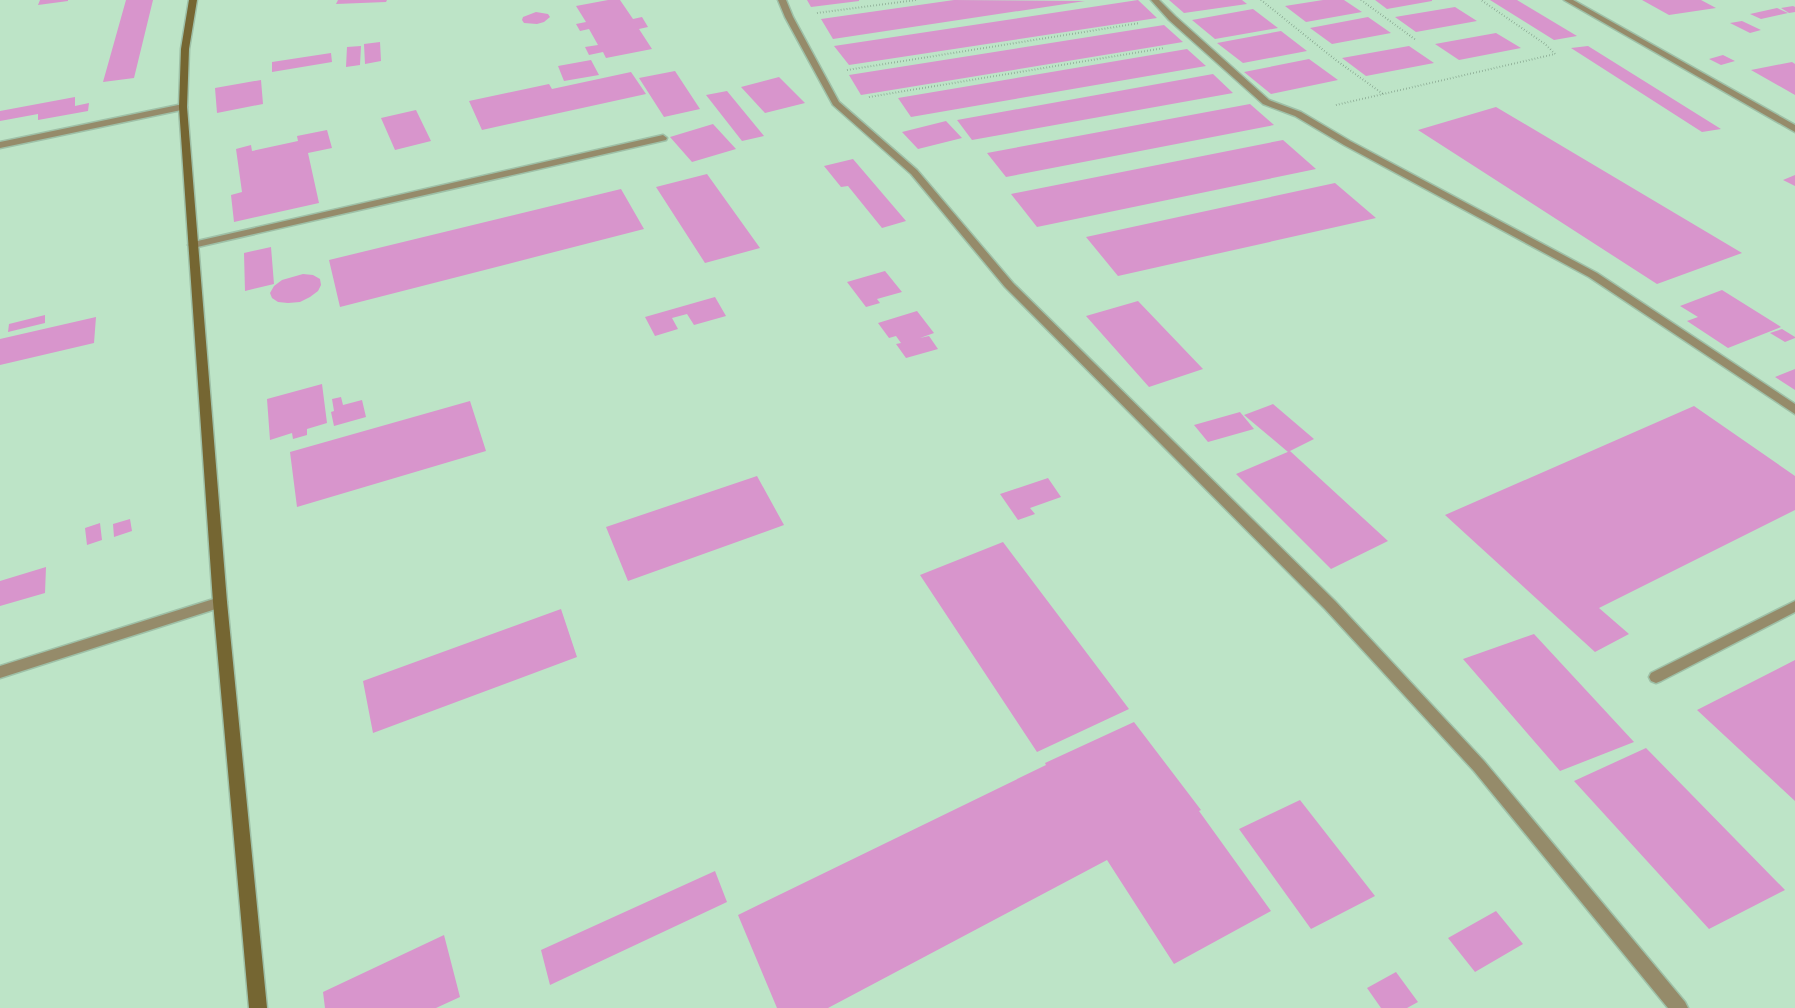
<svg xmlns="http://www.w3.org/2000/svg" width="1795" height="1008" font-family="Lato,sans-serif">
<rect width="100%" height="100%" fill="#bde4c7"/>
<path fill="#d895cc" d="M40,0H68V1L38,5Z
M126,0H153L134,78L103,82Z
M338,0H387L386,2L336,4Z
M608,0H620L633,19L642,17L648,27L639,29L652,49L606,58L603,52L589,55L585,47L598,45L589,29L580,31L576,24L586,22L576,6Z
M807,0H859V1L811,7Z
M954,0L1085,1L833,39L821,19Z
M1138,0L1157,18L849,65L834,46Z
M1169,0H1242L1247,4L1184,13Z
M1323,0H1344L1362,12L1306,22L1285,6Z
M1375,0H1432V1L1387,9Z
M1490,0H1517L1577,36L1554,40Z
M1642,0H1701L1716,8L1669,15Z
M1793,6L1795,7V12L1789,13L1781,8Z
M1455,7L1477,21L1416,32L1395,17Z
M1777,8L1788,13L1761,19L1750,14Z
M1253,9L1278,28L1215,39L1192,20Z
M536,12L548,14L550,17L544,22L537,24L524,23L522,20L523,17Z
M1368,17L1391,33L1332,44L1310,28Z
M1742,21L1761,30L1750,33L1730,23Z
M1164,25L1183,42L861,95L849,75Z
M1281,31L1307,51L1243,63L1217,43Z
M1496,33L1521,48L1459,60L1435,44Z
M380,42L381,61L365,64L364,44Z
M361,46L360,65L346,67L347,47Z
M1409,46L1434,63L1366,76L1342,58Z
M1588,46L1721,129L1702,132L1571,48Z
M1187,49L1206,66L911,117L898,98Z
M331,53L332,62L272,72V62Z
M1723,55L1735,61L1721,65L1709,59Z
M1309,59L1338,80L1271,94L1244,72Z
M591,60L599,75L564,81L558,66Z
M1792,62L1795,64V95L1751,70Z
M675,71L700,109L664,117L639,78Z
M631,72L646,94L482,130L469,101L549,84L552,89Z
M1213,74L1233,93L972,140L957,120Z
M779,77L805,103L765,113L741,87Z
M261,80L263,104L217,113L215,88Z
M727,91L764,136L742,141L706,95Z
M75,97V106L89,103L88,111L38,120V114L0,121V111Z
M1250,104L1274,125L1006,177L987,153Z
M1496,107L1742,253L1657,284L1418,130Z
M416,110L431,141L395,150L381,118Z
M946,121L962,138L918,149L902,132Z
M713,124L736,149L692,162L670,137Z
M327,130L332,148L308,153L319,203L234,222L231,195L242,192L236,149L251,145L252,151L298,141L297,136Z
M1283,140L1316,169L1037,227L1011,194Z
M853,159L906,221L882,228L848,186L841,187L824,166Z
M707,174L760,248L705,263L656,187Z
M1795,175V186L1783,180Z
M1335,183L1376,218L1118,276L1086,237Z
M621,189L644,229L340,307L329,260Z
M271,247L274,284L245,291L244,253Z
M885,271L902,292L877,299L880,303L866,307L847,282Z
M303,274L313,275L320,279L321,285L318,291L310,297L300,302L288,303L278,302L272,298L270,293L274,286L282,280Z
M1722,290L1781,327L1728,348L1687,321L1698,317L1680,306Z
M715,297L726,316L694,325L687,314L672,318L678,329L655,336L645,317Z
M1138,301L1203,369L1149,387L1086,316Z
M917,311L934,333L920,338L929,336L938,349L906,358L896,344L901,343L896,336L889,338L878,323Z
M45,315V323L8,332L9,324Z
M96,317L94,343L0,365V339Z
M1782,329L1795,337V338L1785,342L1770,333Z
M1795,369V390L1775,377Z
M322,384L327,423L307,429V435L293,439L292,433L270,440L267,399Z
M341,397L343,405L362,400L366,417L334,426L331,412L334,411L332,399Z
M470,401L486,451L297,507L290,452Z
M1273,404L1314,439L1288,452L1244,415Z
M1694,406L1795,476V510L1599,608L1629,634L1595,652L1445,515Z
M1240,412L1254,429L1208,442L1194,425Z
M1290,451L1388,541L1331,569L1236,474Z
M757,476L784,525L628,581L606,527Z
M1048,478L1061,497L1030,508L1035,514L1018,520L1000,494Z
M130,519L132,531L114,537L113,524Z
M100,523L102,540L87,545L85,528Z
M1003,542L1129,709L1037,752L920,575Z
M46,567L45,593L0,606V581Z
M561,609L577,657L373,733L363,681Z
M1534,634L1634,742L1560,771L1463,659Z
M1795,660V801L1697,710Z
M1134,722L1201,810L1199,811L1271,911L1174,964L1107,860L828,1008H777L738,915L1046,765L1045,763Z
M1646,748L1785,890L1709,929L1574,781Z
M1300,800L1375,896L1311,929L1239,829Z
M715,871L727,902L550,985L541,950Z
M1496,911L1523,944L1475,972L1448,938Z
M444,935L460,997L436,1008H325L323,992Z
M1396,972L1418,1002L1407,1008H1381L1367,988Z"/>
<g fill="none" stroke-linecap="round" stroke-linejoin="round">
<g stroke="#9ec0a7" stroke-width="3">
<path id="service" d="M778,0H786L793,17L839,102L917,170L1013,283L1335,601L1484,761L1685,1002L1688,1008H1668L1474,771L1325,609L1005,287L911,174L833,105L785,17Z
M1151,0H1159L1175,16L1269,100L1301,112L1350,141L1597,273L1795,404V414L1589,277L1344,145L1295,116L1263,104L1169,20Z
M663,135L667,138L666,140L193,248L188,245L193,242Z
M1795,601V612L1661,681L1656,683L1651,681L1649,677L1651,673Z"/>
</g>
<g stroke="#9ec0a7" stroke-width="3">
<path id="minor" d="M183,104L187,107L186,109L0,148V142Z
M220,597L225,598L227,602L225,606L0,678V666Z"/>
</g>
<g stroke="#9ec0a7" stroke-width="3">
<path id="tertiary" d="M1564,0H1573L1795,125V132Z"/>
</g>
<g stroke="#9ec0a7" stroke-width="3">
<path id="secondary" d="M189,0H197L189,49L187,107L227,602L267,1008H249L213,602L179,107L181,49Z"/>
</g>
<path stroke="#728e7a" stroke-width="2" stroke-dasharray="0.5 2.5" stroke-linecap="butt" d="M1261,0L1337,61L1383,94
M1361,0L1416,40
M817,13L916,0
M847,70L1140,23
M869,97L1164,48
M1336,105L1555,54L1545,44L1481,0"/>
<use href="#service" fill="#958b6a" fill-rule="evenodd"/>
<use href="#minor" fill="#958b6a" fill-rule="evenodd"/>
<use href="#tertiary" fill="#958b6a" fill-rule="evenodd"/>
<use href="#secondary" fill="#756632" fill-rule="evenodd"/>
</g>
</svg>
